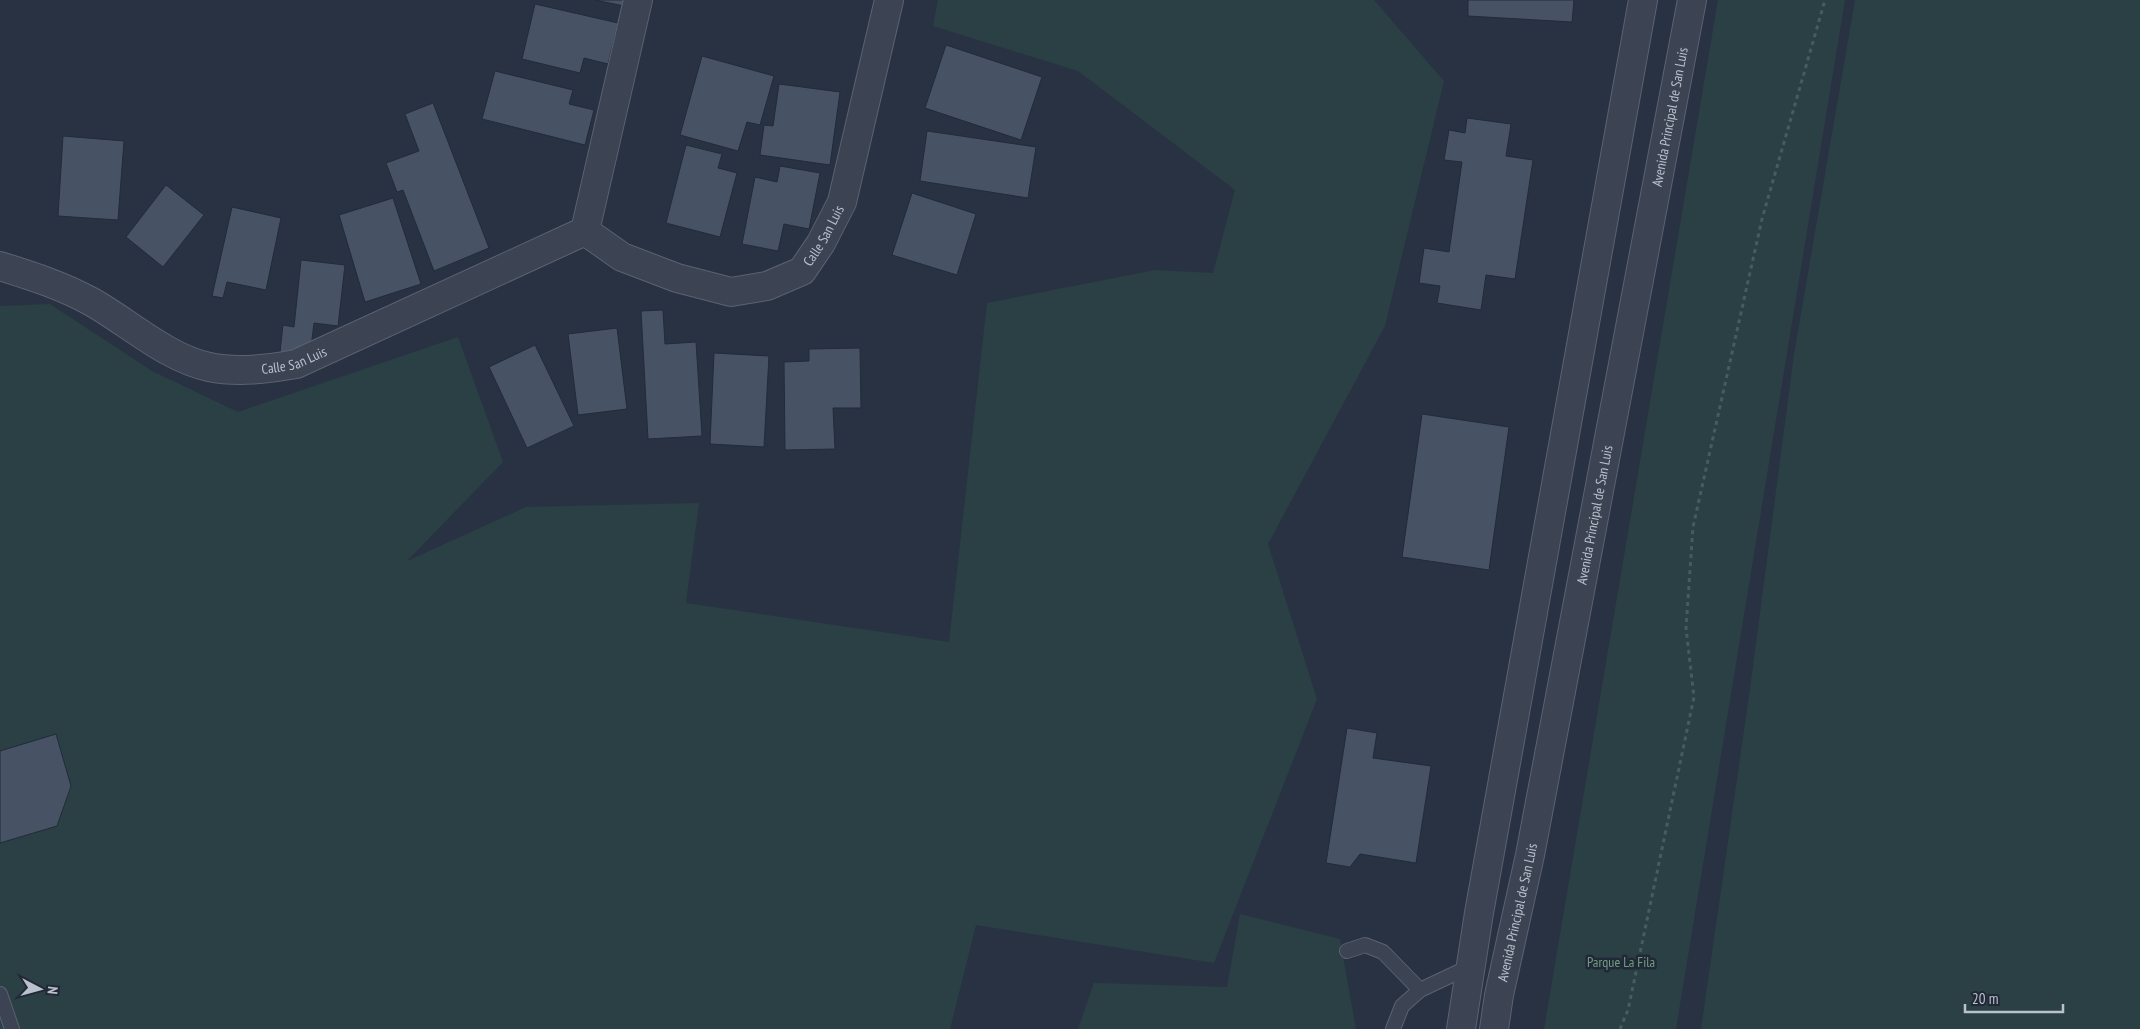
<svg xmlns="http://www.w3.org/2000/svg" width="2140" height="1029" font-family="'PT Sans Narrow',sans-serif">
<rect width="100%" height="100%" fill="#283243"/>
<path fill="#2a4044" d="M938,0H1374L1444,81L1385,326L1268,544L1317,699L1214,963L976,925L950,1029H0V306L50,304L152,371L238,412L458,337L503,462L407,561L526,507L699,503L686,603L949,642L987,303L1155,270L1213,273L1235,190L1078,71L933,26Z
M1718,0H1845L1676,1029H1544Z
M1855,0H2140V1029H1701L1750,689L1794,354Z
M1240,914L1340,939L1356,1029H1078L1094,983L1227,987Z"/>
<path fill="#475265" stroke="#232b3a" d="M595,0H625L624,6Z
M1468,0H1574L1572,22L1468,16Z
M535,4L618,23L608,64L584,58L580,73L522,59Z
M946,45L1042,77L1021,140L925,108Z
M702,56L774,76L760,125L747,122L738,151L680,135Z
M495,71L573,90L569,104L594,110L585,145L482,119Z
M779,84L840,92L830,165L760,155L764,125L773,126Z
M433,103L489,248L434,271L403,190L397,192L386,163L419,151L405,114Z
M1467,118L1511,124L1506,156L1533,160L1515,279L1486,275L1481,310L1437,303L1440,286L1419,283L1424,248L1449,252L1462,162L1444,160L1449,130L1465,133Z
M927,131L1036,147L1028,198L920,181Z
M63,136L124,141L118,220L58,216Z
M686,145L722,154L718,168L737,173L720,237L666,223Z
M780,166L820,173L809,229L784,224L778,251L742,244L755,177L777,182Z
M166,185L204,215L163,267L126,237Z
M912,193L976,214L957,275L892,255Z
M393,198L421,284L365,302L339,215Z
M232,207L281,218L266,290L227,282L223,298L212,296Z
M301,260L345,265L338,326L314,323L310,355L280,352L283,325L294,327Z
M663,310L665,344L696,342L702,436L648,439L641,311Z
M617,328L627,409L578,415L568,334Z
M535,345L574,426L527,448L489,367Z
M860,348L861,408H833L835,449L785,450L784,362L809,361V349Z
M714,353L769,356L764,447L710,444Z
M1422,414L1509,427L1489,570L1402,557Z
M1347,728L1377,733L1373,758L1431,766L1416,863L1360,854L1350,867L1326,863Z
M56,734L71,786L57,826L0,843V751Z"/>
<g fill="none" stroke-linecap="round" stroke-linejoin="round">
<g stroke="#5b6270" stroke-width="16">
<path id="lane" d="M1347,951L1365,945L1383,952L1420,990
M0,994L12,1029
M1393,1029L1402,1006L1420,990L1471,966"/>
</g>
<g stroke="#5b6270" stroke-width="30">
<g id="street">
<path id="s1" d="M585,231L622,257L677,278L731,292L767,286L802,271L821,243L842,202L889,0"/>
<path d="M585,231L638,0"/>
<path id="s2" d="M0,266C32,276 63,286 92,302C129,323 167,358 209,367C238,373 267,369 296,364L585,231"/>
<path d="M1461,1029L1479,913L1643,0"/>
<path id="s3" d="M1494,1029L1499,995L1530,855L1692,0"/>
</g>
</g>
<path stroke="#485c60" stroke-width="3" stroke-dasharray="4 4" stroke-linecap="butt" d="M1620,1029L1628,1010L1694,697L1686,628L1693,527L1762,219L1825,0"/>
<use href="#lane" stroke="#3c4453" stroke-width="14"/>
<use href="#street" stroke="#3c4453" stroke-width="28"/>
</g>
<g text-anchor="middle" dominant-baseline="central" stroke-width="5" stroke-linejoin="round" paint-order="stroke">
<g font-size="14" fill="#bac0cc" stroke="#212938">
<text stroke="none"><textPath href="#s3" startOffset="929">Avenida Principal de San Luis</textPath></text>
<text stroke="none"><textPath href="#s1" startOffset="276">Calle San Luis</textPath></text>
<text stroke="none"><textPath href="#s2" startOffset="320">Calle San Luis</textPath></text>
<text stroke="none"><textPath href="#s3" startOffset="524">Avenida Principal de San Luis</textPath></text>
<text stroke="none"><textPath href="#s3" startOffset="119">Avenida Principal de San Luis</textPath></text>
</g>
<g font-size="14" fill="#719d7e" stroke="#212938">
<text x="1621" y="962">Parque La Fila</text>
</g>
</g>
<g transform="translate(40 989) rotate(96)" stroke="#212938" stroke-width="4" paint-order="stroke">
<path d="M0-4L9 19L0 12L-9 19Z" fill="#bac0cc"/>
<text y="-8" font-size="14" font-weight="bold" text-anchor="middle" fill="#bac0cc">N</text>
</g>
<path d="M1965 1004v8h98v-8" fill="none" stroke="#bac0cc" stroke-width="2.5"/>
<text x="1972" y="1004" font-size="15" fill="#bac0cc" stroke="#212938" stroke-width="4" paint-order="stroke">20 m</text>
</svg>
